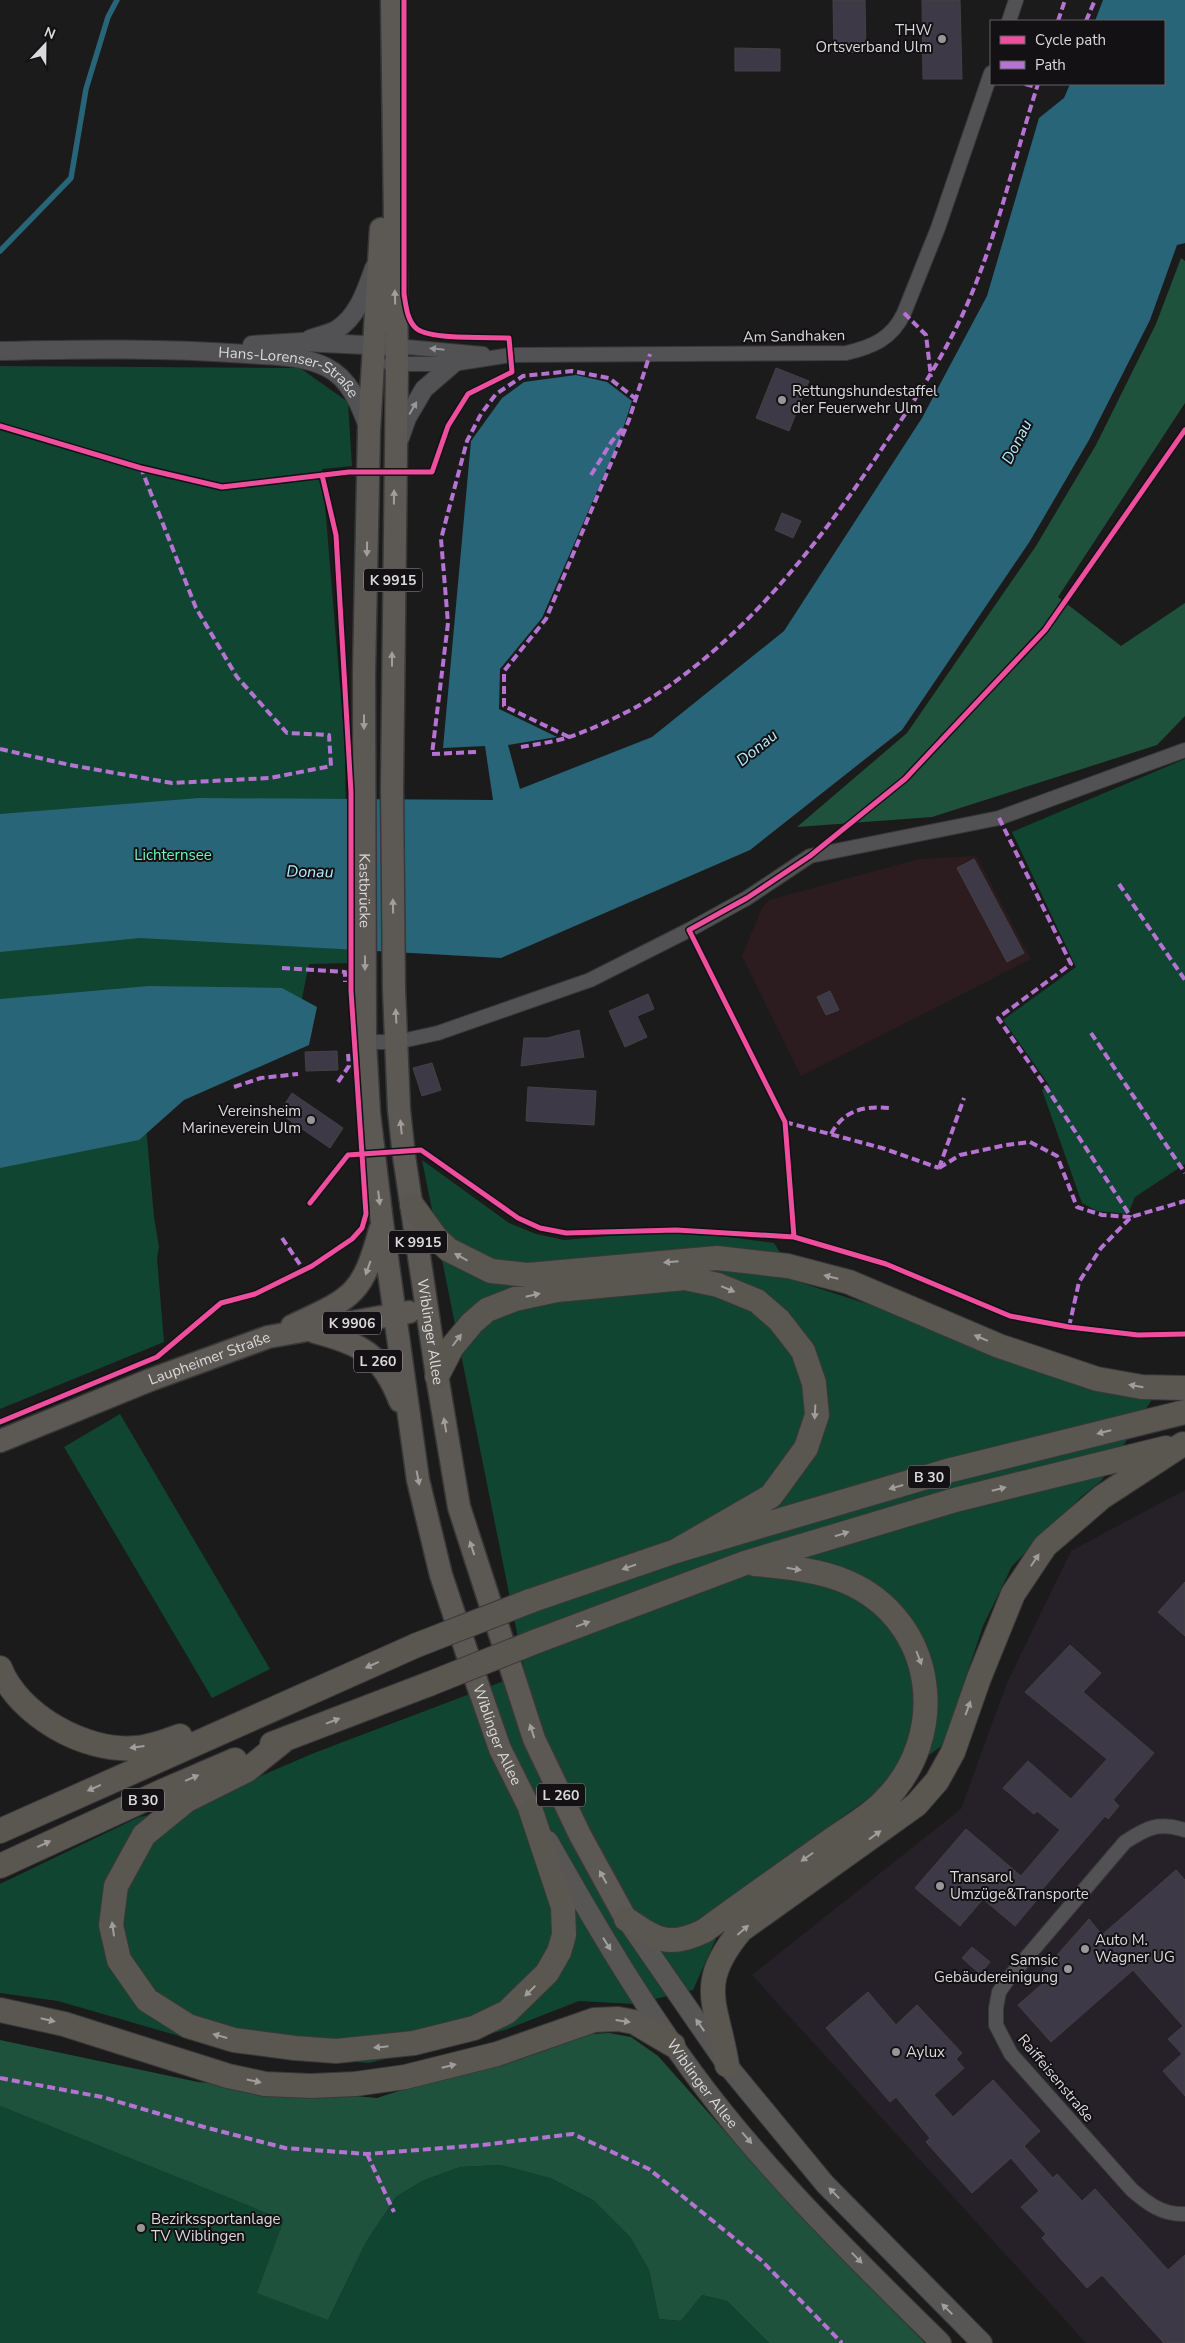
<svg xmlns="http://www.w3.org/2000/svg" width="1185" height="2343" font-family="'Nunito Sans',sans-serif">
<rect width="100%" height="100%" fill="#1c1b1c"/>
<path fill="#262128" d="M1185,1490V2343H1086L752,1975L961,1809L1007,1683L1071,1551Z"/>
<path fill="#2c1c1f" d="M976,856L1031,959L801,1076L742,956L762,908L769,900L919,859Z"/>
<path fill="#104531" d="M0,366L300,368L348,402L352,466L322,469L345,747L348,963L309,964L291,1052L145,1115L154,1217L159,1247L157,1258L164,1342L0,1409Z
M1185,759V1164L1135,1197L1128,1214L1097,1211L1082,1203L1042,1090L1049,1085L1003,1020L1076,967L1012,832Z
M422,1160L509,1223L536,1234L564,1240L677,1230L774,1243L799,1282L1154,1396L1102,1480L1081,1497L1012,1566L983,1626L943,1745L737,1892L693,1990L634,2004L579,2001L505,2030L369,2063L238,2053L58,2001L0,1993V1884L139,1817L184,1809L314,1753L525,1673Z
M120,1414L270,1669L212,1698L64,1447Z
M0,2106L284,2220L328,2320L366,2242L396,2197L422,2181L460,2167L500,2165L550,2178L593,2200L630,2237L649,2270L659,2319L681,2321L702,2295L727,2301L769,2343H0Z"/>
<path fill="#1f523d" d="M1181,258L1185,261V403L1058,597L1121,646L1185,603V716L1157,745L932,817L797,827L907,733L1036,546L1096,445L1156,324Z
M609,2033L631,2037L658,2056L794,2209L925,2343H769L727,2301L702,2295L681,2321L659,2319L649,2270L630,2237L593,2200L550,2178L500,2165L460,2167L422,2181L396,2197L366,2242L328,2320L257,2293L284,2220L0,2106V2040L198,2082L377,2098L572,2035Z"/>
<path fill="#286578" d="M1103,0H1185V243L1177,245L1150,320L1089,440L1030,541L902,730L750,850L501,958L140,938L0,952V814L199,798L493,800L485,746L443,748L471,441L502,398L524,382L576,375L607,382L632,401L620,438L542,618L500,669L499,709L557,737L508,745L520,789L652,737L784,631L922,418L987,296L1039,118L1064,98L1070,84H1164V21H1095Z
M149,986L282,988L317,1007L309,1045L184,1100L139,1140L0,1168V999Z"/>
<g fill="none" stroke-linecap="round" stroke-linejoin="round">
<path stroke="#286578" stroke-width="5.5" d="M0,251L71,178L86,89L108,17L117,0"/>
</g>
<path fill="#3e3946" stroke="#434244" d="M833,0H865L866,52L834,53Z
M922,0H960L962,79H923Z
M735,48L780,49V71H735Z
M776,368L809,381L789,431L756,418Z
M782,513L801,521L793,538L775,530Z
M974,859L1024,953L1007,962L957,868Z
M830,991L839,1010L826,1015L817,997Z
M648,994L654,1009L637,1016L647,1037L625,1047L609,1011Z
M579,1030L584,1057L521,1066L524,1038H547Z
M337,1051L338,1070L306,1071L305,1052Z
M432,1063L441,1090L422,1096L413,1068Z
M528,1087L596,1091L594,1125L526,1121Z
M292,1093L343,1128L330,1148L279,1113Z
M1185,1582V1636L1158,1612Z
M1070,1645L1101,1673L1083,1692L1154,1753L1113,1800L1119,1806L1108,1819L1105,1816L1040,1892L1042,1894L1015,1926L983,1899L960,1926L915,1888L966,1829L1021,1876L1060,1830L1037,1811L1034,1814L1003,1788L1028,1761L1071,1799L1107,1759L1025,1692Z
M1176,1870L1185,1880V2096L1163,2071L1182,2054L1168,2039L1183,2026L1133,1970L1051,2042L1018,2005L1049,1978L1042,1972L1089,1919L1102,1935Z
M972,1947L990,1962L980,1974L962,1958Z
M868,1992L896,2025L917,2005L962,2053L956,2059L964,2068L934,2095L953,2117L993,2080L1040,2131L1024,2146L1053,2178L1057,2174L1082,2201L1095,2189L1168,2270L1185,2255V2343H1164L1102,2275L1087,2288L1042,2238L1046,2234L1021,2207L1039,2191L1011,2158L972,2193L926,2142L930,2138L896,2097L890,2102L826,2028Z"/>
<g fill="none" stroke-linecap="round" stroke-linejoin="round">
<g stroke="#383839" stroke-width="16">
<path id="minor" d="M1009,21L1016,0
M396,346L483,354
M390,364H453L511,355L846,353C872,347 892,339 904,313L938,228L991,73
M365,1042H397L438,1033L590,980L689,930L747,898L810,856L999,818L1185,750
M1185,1830C1158,1822 1148,1827 1125,1842L1008,1979L999,1992L996,2008V2025L1011,2054L1132,2190C1148,2204 1163,2215 1185,2214"/>
</g>
<g stroke="#383839" stroke-width="20">
<g id="tertiary">
<path d="M310,339C318,336 328,334 336,330C358,317 366,290 374,268"/>
<path d="M252,345L302,342L386,346"/>
<path id="s1" d="M0,351C83,349 164,348 247,354C273,356 302,355 326,367C349,378 360,404 368,427"/>
<path d="M400,438L407,418L424,389L453,364"/>
</g>
</g>
<g stroke="#383839" stroke-width="22">
<g id="secondary">
<path id="s2" d="M548,1841C600,1933 654,2025 720,2108C787,2192 865,2268 941,2343"/>
<path d="M629,1923L727,2065L825,2184L982,2343"/>
</g>
</g>
<g stroke="#383839" stroke-width="25">
<g id="primary">
<path id="s3" d="M392,0L397,365L392,790L394,990L399,1110L404,1156L437,1376L459,1507L534,1739L580,1835L626,1919"/>
<path id="s4" d="M381,229L369,430L364,673L365,1042L369,1113L382,1222L418,1480L441,1575L475,1677L500,1749L531,1811"/>
<path d="M292,1326C352,1298 362,1296 380,1230"/>
<path d="M315,1332C361,1344 382,1354 400,1401"/>
<path id="s5" d="M0,1441L150,1380L268,1337L409,1312"/>
</g>
</g>
<g stroke="#383839" stroke-width="26">
<path id="trunk" d="M412,1205L437,1239L449,1250L491,1271L528,1275L717,1258L788,1266L849,1282L999,1346L1097,1379L1142,1387L1185,1388
M437,1376L452,1347L472,1323L487,1310L515,1299L557,1290L685,1278L718,1285L757,1301L779,1320L803,1351L814,1383L817,1415L806,1448L771,1496L676,1551
M530,1601L676,1551L947,1471L1185,1412
M537,1641L745,1563L955,1500L1166,1448
M0,1668C18,1715 86,1753 136,1748C151,1747 166,1741 180,1736
M287,1738L247,1770L187,1800L144,1835L116,1886L111,1925L119,1960L147,2000L188,2026L234,2040L295,2048L336,2051L414,2043L474,2028L507,2012L547,1973L559,1952L564,1935L563,1907L531,1811
M272,1744L429,1684
M0,1831L417,1645
M0,1866L163,1791L235,1760
M626,1919C657,1940 669,1948 704,1931C745,1901 786,1872 827,1843C845,1830 867,1818 882,1803C951,1737 937,1621 847,1582C819,1570 785,1567 755,1564
M0,2010L64,2024L228,2076L265,2084L311,2086L355,2084L405,2077L497,2054L594,2020L618,2019L634,2022L673,2045
M727,2065C717,2003 695,1985 741,1930L916,1805L937,1781L953,1752L979,1678L1013,1594L1045,1546L1102,1497L1183,1444"/>
</g>
<use href="#minor" stroke="#525153" stroke-width="14"/>
<use href="#tertiary" stroke="#525153" stroke-width="18"/>
<use href="#secondary" stroke="#585654" stroke-width="20"/>
<use href="#primary" stroke="#5c5954" stroke-width="22"/>
<use href="#trunk" stroke="#5a5650" stroke-width="24"/>
<g stroke="#383839" stroke-width="26" stroke-linecap="butt">
<path id="trunk-bridge" d="M417,1645L530,1601
M429,1684L537,1641"/>
</g>
<use href="#trunk-bridge" stroke="#5a5650" stroke-width="24"/>
<path stroke="#b673d3" stroke-width="4" stroke-dasharray="8 4" stroke-linecap="butt" d="M1058,21L1065,0
M1086,21L1095,0
M1025,84L1036,87
M904,313L926,335L931,377
M591,475L612,441L623,428
M569,737L504,706V671L546,619L629,420L650,354
M521,747C537,744 554,742 569,737C588,731 620,716 638,706C742,644 819,544 885,444C915,400 944,356 966,307C998,235 1014,158 1038,84
M0,749L70,765L172,783L270,778L331,766L329,735L287,733L237,677L196,608L141,468
M476,752L432,754L448,623L441,539L467,441L481,414L496,394L523,376L572,371L609,378L636,399
M999,818L1071,964L998,1018L1046,1087L1131,1217
M1119,884L1185,980
M282,968L345,972V982
M1091,1033L1185,1173
M338,1082L349,1066L348,1054
M234,1087L261,1078L298,1074
M785,1122L882,1148L939,1168
M831,1134C844,1110 863,1106 889,1108
M939,1168L960,1155L1006,1145L1030,1142L1057,1156L1077,1207L1102,1215L1131,1217
M939,1168L964,1098
M282,1238L303,1269
M1069,1327L1079,1282L1101,1248L1131,1217L1185,1201
M0,2078L102,2097L204,2127L285,2148L367,2154L482,2145L573,2134L649,2169L761,2260L842,2343
M367,2154L394,2212"/>
<g stroke="#131114" stroke-width="8">
<path id="cycleway" d="M0,426L141,468L222,487L349,472H432L448,426L468,394L512,372L509,338C489,337 433,340 417,329C407,321 406,306 404,294V0
M310,1203L348,1155L421,1150L518,1218L540,1228L566,1233L676,1230L794,1237L886,1264L1010,1316L1069,1327L1138,1335L1185,1334
M794,1237L785,1122L689,930L747,898L810,856L905,779L1045,630L1185,430
M0,1422L157,1357L221,1303L255,1294L312,1266L352,1239L362,1228L366,1214L351,991V792L336,535L322,475"/>
</g>
<use href="#cycleway" stroke="#ef4d9e" stroke-width="5"/>
</g>
<defs><path id="oneway-solid" d="M-6-.8H1V-3.2L6.5 0L1 3.2V.8H-6Z" transform="scale(1.25)"/></defs>
<g fill="#a19f9e">
<use href="#oneway-solid" transform="translate(395 297) rotate(-91)"/>
<use href="#oneway-solid" transform="translate(394 497) rotate(-89)"/>
<use href="#oneway-solid" transform="translate(367 549) rotate(91)"/>
<use href="#oneway-solid" transform="translate(392 659) rotate(-90)"/>
<use href="#oneway-solid" transform="translate(364 722) rotate(90)"/>
<use href="#oneway-solid" transform="translate(393 906) rotate(-91)"/>
<use href="#oneway-solid" transform="translate(365 963) rotate(90)"/>
<use href="#oneway-solid" transform="translate(396 1016) rotate(-93)"/>
<use href="#oneway-solid" transform="translate(401 1127) rotate(-96)"/>
<use href="#oneway-solid" transform="translate(379 1198) rotate(83)"/>
<use href="#oneway-solid" transform="translate(368 1268) rotate(110)"/>
<use href="#oneway-solid" transform="translate(445 1425) rotate(-100)"/>
<use href="#oneway-solid" transform="translate(418 1478) rotate(79)"/>
<use href="#oneway-solid" transform="translate(472 1548) rotate(-108)"/>
<use href="#oneway-solid" transform="translate(532 1731) rotate(-108)"/>
<use href="#oneway-solid" transform="translate(603 1877) rotate(-119)"/>
</g>
<g fill="#969597">
<use href="#oneway-solid" transform="translate(437 349) rotate(-174)"/>
<use href="#oneway-solid" transform="translate(413 408) rotate(-60)"/>
</g>
<g fill="#a09e9c">
<use href="#oneway-solid" transform="translate(461 1257) rotate(-151)"/>
<use href="#oneway-solid" transform="translate(671 1262) rotate(175)"/>
<use href="#oneway-solid" transform="translate(831 1277) rotate(-166)"/>
<use href="#oneway-solid" transform="translate(728 1289) rotate(23)"/>
<use href="#oneway-solid" transform="translate(533 1295) rotate(-13)"/>
<use href="#oneway-solid" transform="translate(981 1338) rotate(-157)"/>
<use href="#oneway-solid" transform="translate(457 1340) rotate(-53)"/>
<use href="#oneway-solid" transform="translate(1136 1386) rotate(-170)"/>
<use href="#oneway-solid" transform="translate(815 1412) rotate(93)"/>
<use href="#oneway-solid" transform="translate(1104 1432) rotate(166)"/>
<use href="#oneway-solid" transform="translate(896 1487) rotate(164)"/>
<use href="#oneway-solid" transform="translate(999 1489) rotate(-14)"/>
<use href="#oneway-solid" transform="translate(842 1534) rotate(-17)"/>
<use href="#oneway-solid" transform="translate(1035 1560) rotate(-56)"/>
<use href="#oneway-solid" transform="translate(629 1567) rotate(161)"/>
<use href="#oneway-solid" transform="translate(794 1569) rotate(9)"/>
<use href="#oneway-solid" transform="translate(583 1624) rotate(-20)"/>
<use href="#oneway-solid" transform="translate(919 1658) rotate(69)"/>
<use href="#oneway-solid" transform="translate(372 1665) rotate(156)"/>
<use href="#oneway-solid" transform="translate(968 1708) rotate(-70)"/>
<use href="#oneway-solid" transform="translate(333 1721) rotate(-21)"/>
<use href="#oneway-solid" transform="translate(137 1747) rotate(173)"/>
<use href="#oneway-solid" transform="translate(192 1778) rotate(-23)"/>
<use href="#oneway-solid" transform="translate(94 1788) rotate(156)"/>
<use href="#oneway-solid" transform="translate(875 1835) rotate(-36)"/>
<use href="#oneway-solid" transform="translate(44 1844) rotate(-25)"/>
<use href="#oneway-solid" transform="translate(807 1857) rotate(145)"/>
<use href="#oneway-solid" transform="translate(113 1929) rotate(-98)"/>
<use href="#oneway-solid" transform="translate(743 1930) rotate(-41)"/>
<use href="#oneway-solid" transform="translate(530 1991) rotate(135)"/>
<use href="#oneway-solid" transform="translate(48 2020) rotate(13)"/>
<use href="#oneway-solid" transform="translate(623 2021) rotate(8)"/>
<use href="#oneway-solid" transform="translate(220 2036) rotate(-164)"/>
<use href="#oneway-solid" transform="translate(381 2047) rotate(174)"/>
<use href="#oneway-solid" transform="translate(449 2066) rotate(-14)"/>
<use href="#oneway-solid" transform="translate(254 2081) rotate(12)"/>
</g>
<g fill="#a09e9e">
<use href="#oneway-solid" transform="translate(607 1944) rotate(58)"/>
<use href="#oneway-solid" transform="translate(700 2025) rotate(-125)"/>
<use href="#oneway-solid" transform="translate(747 2138) rotate(49)"/>
<use href="#oneway-solid" transform="translate(834 2193) rotate(-134)"/>
<use href="#oneway-solid" transform="translate(857 2258) rotate(46)"/>
<use href="#oneway-solid" transform="translate(947 2309) rotate(-136)"/>
</g>
<g fill="#989698" stroke="#131114" stroke-width="2">
<circle cx="942" cy="39" r="5"/>
<circle cx="782" cy="400" r="5"/>
<circle cx="311" cy="1120" r="5"/>
<circle cx="940" cy="1886" r="5"/>
<circle cx="1085" cy="1949" r="5"/>
<circle cx="1068" cy="1969" r="5"/>
<circle cx="896" cy="2052" r="5"/>
<circle cx="141" cy="2228" r="5"/>
</g>
<g text-anchor="middle" dominant-baseline="central" stroke-width="4" stroke-linejoin="round" paint-order="stroke">
<g fill="#131114" stroke="#9e9d9f" stroke-width="1">
<rect x="364" y="568.5" width="58" height="23" rx="4"/>
<rect x="389" y="1230.5" width="58" height="23" rx="4"/>
<rect x="323" y="1311.5" width="58" height="23" rx="4"/>
<rect x="354" y="1349.5" width="48" height="23" rx="4"/>
<rect x="908" y="1465.5" width="42" height="23" rx="4"/>
<rect x="537" y="1783.5" width="48" height="23" rx="4"/>
<rect x="122" y="1788.5" width="42" height="23" rx="4"/>
</g>
<g font-size="14" font-weight="bold" fill="#dad9db">
<text x="393" y="580">K 9915</text>
<text x="418" y="1242">K 9915</text>
<text x="352" y="1323">K 9906</text>
<text x="378" y="1361">L 260</text>
<text x="929" y="1477">B 30</text>
<text x="561" y="1795">L 260</text>
<text x="143" y="1800">B 30</text>
</g>
<g font-size="15" fill="#dad9db" stroke="#131114" text-anchor="start">
<text x="932" y="30" text-anchor="end">THW<tspan x="932" dy="17">Ortsverband Ulm</tspan></text>
<text x="792" y="391">Rettungshundestaffel<tspan x="792" dy="17">der Feuerwehr Ulm</tspan></text>
<text x="301" y="1111" text-anchor="end">Vereinsheim<tspan x="301" dy="17">Marineverein Ulm</tspan></text>
<text x="950" y="1877">Transarol<tspan x="950" dy="17">Umzüge&amp;Transporte</tspan></text>
<text x="1095" y="1940">Auto M.<tspan x="1095" dy="17">Wagner UG</tspan></text>
<text x="1058" y="1960" text-anchor="end">Samsic<tspan x="1058" dy="17">Gebäudereinigung</tspan></text>
<text x="906" y="2052">Aylux</text>
<text x="151" y="2219">Bezirkssportanlage<tspan x="151" dy="17">TV Wiblingen</tspan></text>
</g>
<g font-size="15" fill="#dad9db" stroke="#131114">
<text transform="translate(794 336) rotate(-1)">Am Sandhaken</text>
<text stroke="none"><textPath href="#s1" startOffset="294">Hans-Lorenser-Straße</textPath></text>
<text stroke="none"><textPath href="#s4" startOffset="662">Kastbrücke</textPath></text>
<text stroke="none"><textPath href="#s3" startOffset="1334">Wiblinger Allee</textPath></text>
<text stroke="none"><textPath href="#s5" startOffset="225">Laupheimer Straße</textPath></text>
<text stroke="none"><textPath href="#s4" startOffset="1522">Wiblinger Allee</textPath></text>
<text transform="translate(1056 2078) rotate(50)">Raiffeisenstraße</text>
<text stroke="none"><textPath href="#s2" startOffset="288">Wiblinger Allee</textPath></text>
</g>
<g font-size="15" fill="#6afcbe" stroke="#131114">
<text x="173" y="855">Lichternsee</text>
</g>
<g font-size="16" font-style="italic" fill="#b4ebff" stroke="#131114">
<text transform="translate(1017 442) rotate(-63)">Donau</text>
<text transform="translate(757 748) rotate(-39)">Donau</text>
<text transform="translate(310 872) rotate(1)">Donau</text>
</g>
</g>
<rect x="990" y="20" width="175" height="65" fill="#131114" stroke="#636164"/>
<rect x="1000" y="36" width="25" height="8" fill="#ef4d9e" stroke="#636164"/>
<text x="1035" y="45" font-size="15" fill="#dad9db">Cycle path</text>
<rect x="1000" y="61" width="25" height="8" fill="#b673d3" stroke="#636164"/>
<text x="1035" y="70" font-size="15" fill="#dad9db">Path</text>
<g transform="translate(45 45) rotate(22)" stroke="#131114" stroke-width="4" paint-order="stroke">
<path d="M0-4L9 19L0 12L-9 19Z" fill="#dad9db"/>
<text y="-8" font-size="14" font-weight="bold" text-anchor="middle" fill="#dad9db">N</text>
</g>
</svg>
